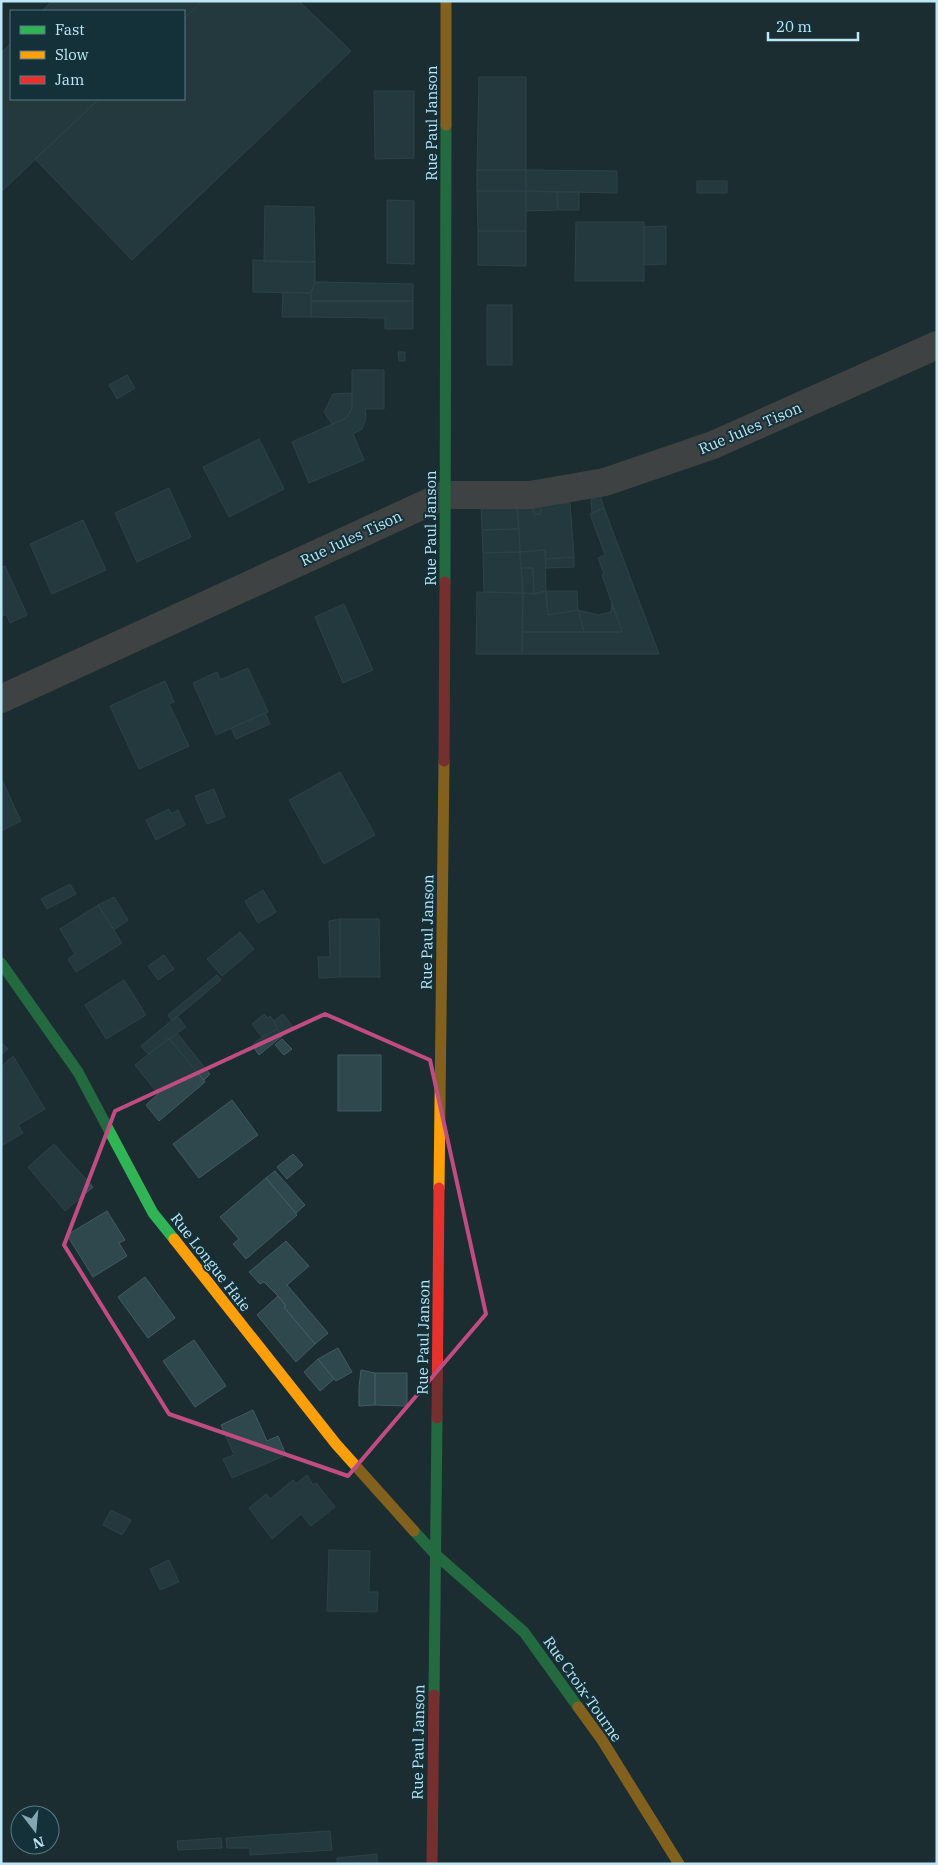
<svg xmlns="http://www.w3.org/2000/svg" width="938" height="1865" font-family="'IBM Plex Serif',serif">
<rect width="100%" height="100%" fill="#1c2d32"/>
<path fill="#2f484e" stroke="#415b62" d="M52,1H202L184,19V11H42Z
M202,1H299L351,51L132,260L35,159L99,99H184V19Z
M11,43V99H99L1,192V53Z
M479,77H526V170H477Z
M374,91H414V158L375,159Z
M477,170H526V191H477Z
M526,170L617,171V193L526,191Z
M697,181H727V193H697Z
M477,191H526V231H478Z
M526,191L557,192L558,210L526,211Z
M557,192H579V210H558Z
M387,200L414,201V264L387,263Z
M265,206L314,207L315,262H264Z
M576,222H644V281H575Z
M666,226V264L644,265V227Z
M478,231H526V266L478,265Z
M253,260L315,262V282L311,293L253,292Z
M315,282L413,284V301H311V293Z
M283,292L311,293V317H282Z
M311,301H413V329H385V318L311,317Z
M487,305H512V365H487Z
M398,352H405V361H399Z
M352,370H384V409H365L366,418L362,429L353,434L364,460L309,483L292,442L346,418L352,409Z
M127,375L135,388L117,399L109,385Z
M352,393V409L346,418L332,424L324,412L333,394Z
M259,439L284,489L229,517L203,467Z
M169,488L191,537L137,562L115,513Z
M599,492L604,508L592,513L591,500Z
M570,503L574,557L546,559L545,550L520,552L517,504H533L534,514H541V504Z
M517,504L519,529L482,530L481,505Z
M533,504H541V514H534Z
M604,508L659,654H522V632H622L602,575L604,574L598,558L605,555L590,514Z
M83,520L106,570L52,594L30,544Z
M519,529L520,552L483,553L482,530Z
M545,550L546,591L534,594L533,568H521L520,552Z
M520,552L523,593L484,592L483,553Z
M574,557V567L546,568V559Z
M5,566L27,615L10,623L6,614L1,617V567Z
M521,568H533L534,594L523,593Z
M546,591L548,615L578,610L584,632H522L523,593L534,594Z
M546,591H577L578,610L548,615Z
M477,592L523,593L522,654H476Z
M612,603L622,632H584L578,610L598,615L611,612Z
M344,604L373,670L343,683L315,617Z
M248,668L268,712L216,735L193,683L217,672L220,680Z
M165,681L174,702L169,704L189,746L139,769L110,706Z
M265,713L270,724L236,739L231,728Z
M340,772L375,835L324,864L289,800Z
M1,778L21,821L1,831Z
M214,789L225,817L207,824L195,796Z
M169,809L171,814L178,810L185,825L156,840L146,820Z
M70,884L76,894L47,909L41,899Z
M263,890L276,912L258,923L245,901Z
M114,897L128,920L114,930L98,905Z
M98,905L122,943L76,972L68,959L75,954L60,929Z
M340,919V977L319,978L318,957H330L329,921Z
M340,919H379L380,977H340Z
M240,932L254,949L222,976L207,959Z
M164,955L174,969L158,980L148,966Z
M217,975L221,980L172,1021L168,1015Z
M124,980L146,1015L106,1039L85,1005Z
M264,1014L268,1018L270,1016L274,1021L277,1029L262,1037L252,1024Z
M283,1014L293,1027L282,1036L277,1029L274,1021Z
M177,1016L186,1027L148,1054L141,1046Z
M277,1029L282,1036L259,1055L252,1045L262,1037Z
M177,1033L210,1074L204,1080L169,1039Z
M169,1038L205,1082L159,1121L146,1105L158,1094L135,1065Z
M282,1039L292,1049L284,1055L275,1045Z
M1,1042L8,1049L1,1055Z
M338,1055H381V1111H338Z
M13,1056L45,1109L18,1125L23,1133L1,1146V1067Z
M232,1100L258,1135L199,1178L173,1144Z
M54,1144L93,1187L65,1211L28,1167Z
M293,1154L303,1165L287,1179L277,1167Z
M275,1171L305,1205L296,1213L266,1178Z
M266,1178L297,1215L246,1259L233,1244L239,1239L220,1217Z
M107,1211L125,1240L119,1243L127,1256L93,1277L67,1235Z
M286,1241L309,1266L287,1285L328,1333L315,1344L284,1307L286,1306L278,1296L264,1282L260,1284L249,1272Z
M145,1277L175,1318L148,1338L118,1297Z
M278,1296L286,1306L284,1307L315,1344L296,1362L257,1315Z
M194,1340L226,1386L195,1407L163,1361Z
M338,1348L352,1372L336,1381L318,1359Z
M318,1359L334,1379L320,1391L304,1372Z
M361,1370L375,1373V1405L359,1406V1387Z
M375,1373H407V1406L375,1405Z
M253,1410L267,1441L278,1436L286,1455L232,1478L223,1459L234,1455L221,1425Z
M307,1475L313,1485L316,1483L335,1507L311,1526L301,1514L272,1539L249,1508L266,1494L270,1499L293,1480L296,1484Z
M111,1510L131,1520L122,1535L103,1525Z
M329,1550L370,1551L369,1592H378L377,1612L327,1611Z
M169,1560L179,1582L160,1590L150,1569Z
M330,1831L332,1850L250,1855V1848H227L226,1838Z
M221,1838L222,1848L178,1850L177,1841Z
M377,1854V1864H337V1858Z"/>
<g fill="none" stroke-linecap="round" stroke-linejoin="round">
<path stroke="#6c5c57" stroke-width="28" d="M1,699L445,495H530L605,482L713,445L937,345"/>
<path stroke="#30b455" stroke-width="11" d="M445,582L446,125
M1,963L78,1072L153,1213L174,1239
M414,1531L435,1554L524,1632L578,1707
M434,1695L437,1418"/>
<path stroke="#ff9f0a" stroke-width="11" d="M446,125V1
M439,1188L444,761
M174,1239L336,1444L414,1531
M578,1707L602,1740L679,1864"/>
<path stroke="#e5322d" stroke-width="11" d="M444,761L445,582
M437,1418L439,1188
M432,1864L434,1695"/>
</g>
<path d="M0 0H938V1865H0ZM325,1014L430,1060L486,1314L348,1476L169,1414L64,1245L115,1111Z" fill="#1c2d32" fill-opacity=".55" fill-rule="evenodd"/>
<path fill="none" stroke="#c14c82" stroke-width="4" stroke-linejoin="round" d="M325,1014L430,1060L486,1314L348,1476L169,1414L64,1245L115,1111Z"/>
<g text-anchor="middle" dominant-baseline="central" stroke-width="4" stroke-linejoin="round" paint-order="stroke">
<g font-size="15" fill="#bde7f5" stroke="#14313a">
<text transform="translate(431 123) rotate(-90)">Rue Paul Janson</text>
<text transform="translate(750 428) rotate(-23)">Rue Jules Tison</text>
<text transform="translate(430 528) rotate(-90)">Rue Paul Janson</text>
<text transform="translate(351 538) rotate(-25)">Rue Jules Tison</text>
<text transform="translate(427 932) rotate(-89)">Rue Paul Janson</text>
<text transform="translate(211 1262) rotate(52)">Rue Longue Haie</text>
<text transform="translate(423 1337) rotate(-89)">Rue Paul Janson</text>
<text transform="translate(583 1689) rotate(55)">Rue Croix-Tourne</text>
<text transform="translate(418 1742) rotate(-89)">Rue Paul Janson</text>
</g>
</g>
<rect width="938" height="1865" fill="none" stroke="#bde7f5" stroke-width="5"/>
<rect x="10" y="10" width="175" height="90" fill="#14313a" stroke="#587a85"/>
<rect x="20" y="26" width="25" height="8" fill="#30b455" stroke="#587a85"/>
<text x="55" y="35" font-size="15" fill="#bde7f5">Fast</text>
<rect x="20" y="51" width="25" height="8" fill="#ff9f0a" stroke="#587a85"/>
<text x="55" y="60" font-size="15" fill="#bde7f5">Slow</text>
<rect x="20" y="76" width="25" height="8" fill="#e5322d" stroke="#587a85"/>
<text x="55" y="85" font-size="15" fill="#bde7f5">Jam</text>
<g transform="translate(35 1830) rotate(164)"><circle r="24" fill="#14313a" stroke="#587a85"/>
<path d="M0-4L9 19L0 12L-9 19Z" fill="#85a6b1"/>
<text y="-8" font-size="14" font-weight="bold" text-anchor="middle" fill="#bde7f5">N</text>
</g>
<path d="M768 32v8h90v-8" fill="none" stroke="#bde7f5" stroke-width="2.5"/>
<text x="776" y="32" font-size="15" fill="#bde7f5" stroke="#14313a" stroke-width="4" paint-order="stroke">20 m</text>
</svg>
